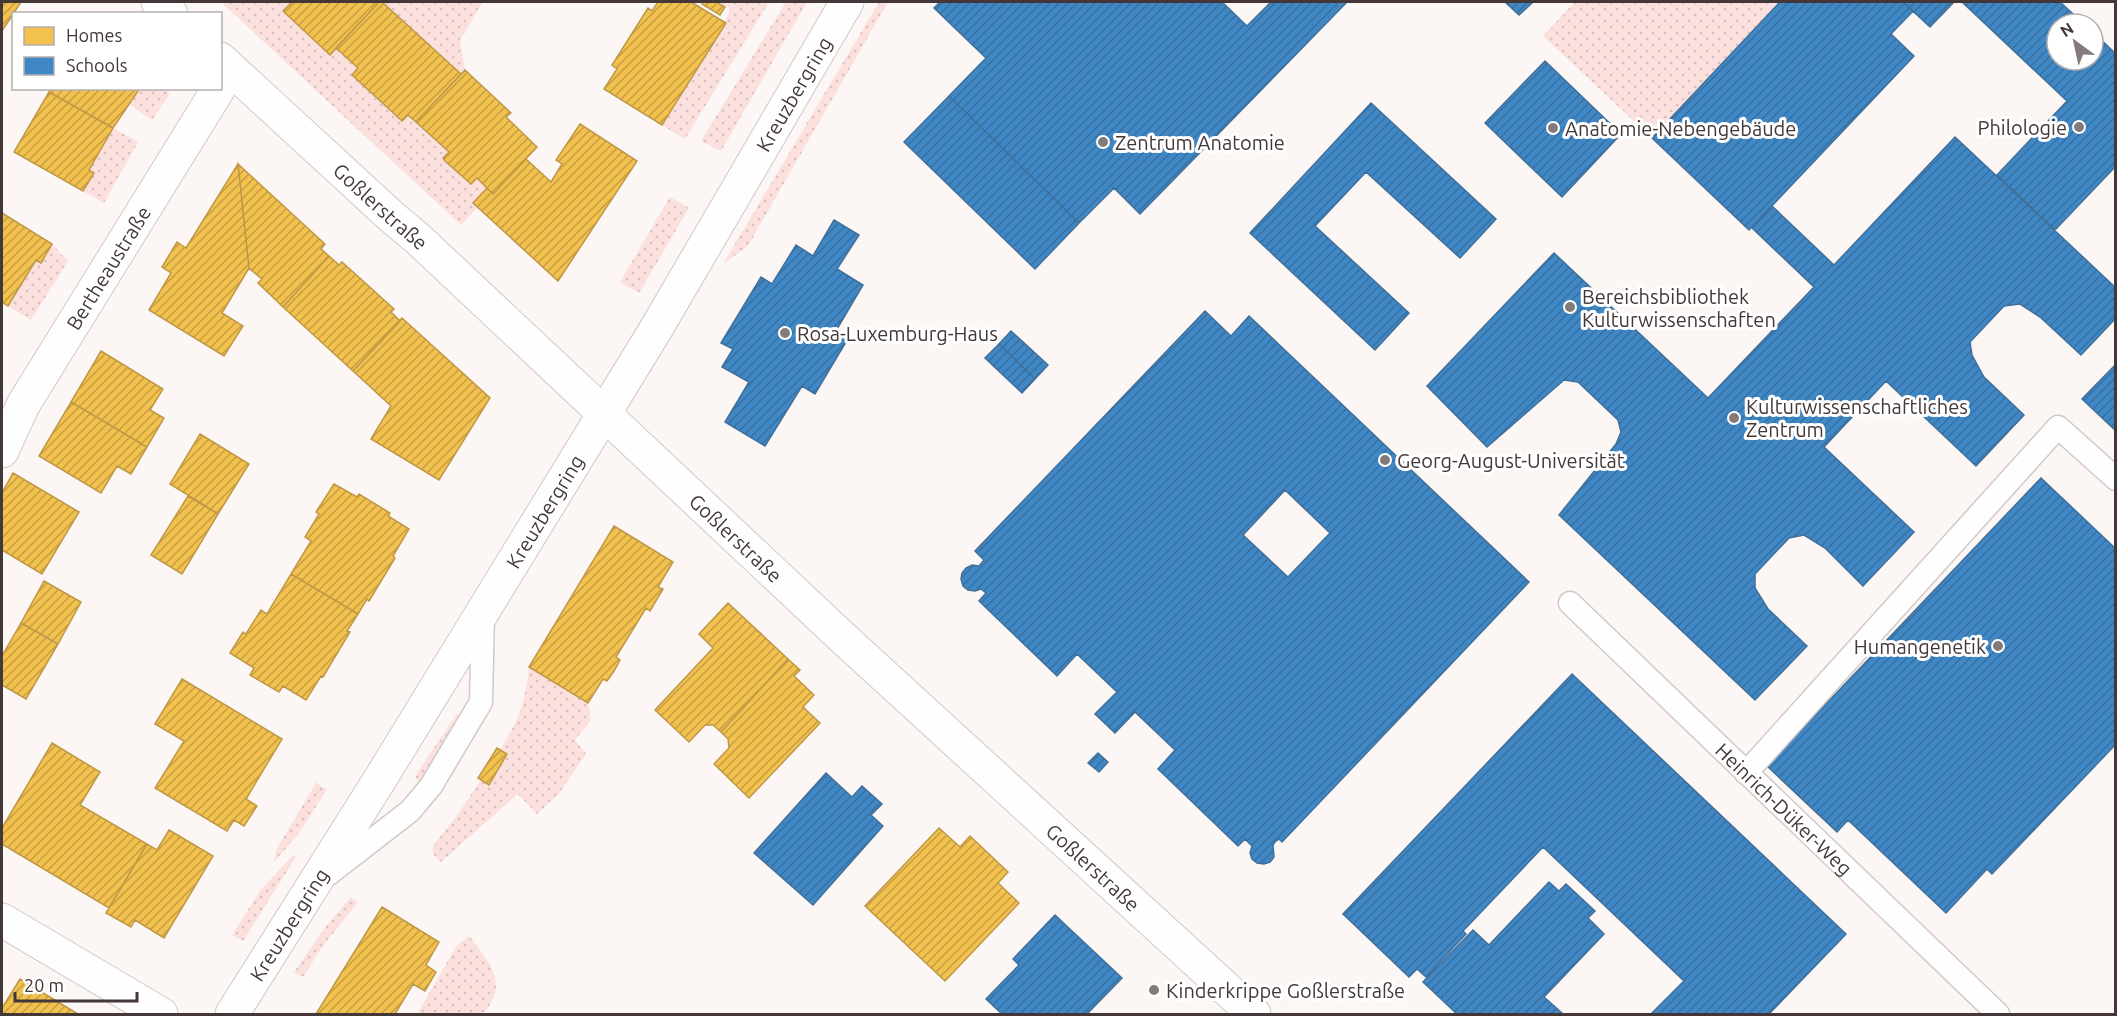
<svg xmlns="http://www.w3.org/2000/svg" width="2117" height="1016" font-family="Ubuntu,sans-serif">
<defs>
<pattern id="grass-dots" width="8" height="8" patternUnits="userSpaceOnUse" patternTransform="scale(1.5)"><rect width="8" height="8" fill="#fbe0de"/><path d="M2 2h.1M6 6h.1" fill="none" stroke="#d8c1bf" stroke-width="1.8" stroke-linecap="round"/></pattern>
<pattern id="homes-hatch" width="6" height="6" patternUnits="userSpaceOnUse" patternTransform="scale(1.5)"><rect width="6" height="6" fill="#f2c14e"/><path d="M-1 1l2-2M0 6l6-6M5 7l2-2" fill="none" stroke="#c69e42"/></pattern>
<pattern id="schools-hatch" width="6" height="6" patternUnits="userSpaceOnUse" patternTransform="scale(1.5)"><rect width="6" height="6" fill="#3f88c5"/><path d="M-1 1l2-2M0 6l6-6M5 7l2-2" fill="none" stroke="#3670a1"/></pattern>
</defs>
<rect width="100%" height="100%" fill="#fcf6f5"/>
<path fill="url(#grass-dots)" d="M221,2H286L289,4L283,11L330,54L336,48L358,68L352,75L402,121L408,115L449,152L443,159L470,184L477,178L487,188L478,207L461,225Z
M382,2H483L460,40L465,70L461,74Z
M719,2H769L685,139L662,125L725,23L730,8Z
M786,2H807L721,151L701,141Z
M879,2H888L748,246L723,264Z
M1575,2H1780L1652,138L1543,36Z
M140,89H168L169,95L152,120L129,104Z
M113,128L138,142L104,203L83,191L94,173L89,170Z
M670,197L689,208L639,293L620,282Z
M52,244L68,261L31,320L8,306L36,260L41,263Z
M529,667L588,703L591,720L575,740L586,754L558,795L537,814L518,794L441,862L433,854V846L456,817L481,780L489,785L507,754L500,749C519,721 525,702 529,667Z
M457,714L463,717L424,782H418L416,777L417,773Z
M316,783L327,789L300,832L274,862L276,850Z
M293,855L296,857L243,941L232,935L260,891Z
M351,897L358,902L322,947L303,977L294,972L327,925Z
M469,936C489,961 511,985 482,1014H417L456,947Z"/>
<path fill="url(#homes-hatch)" stroke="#be9847" stroke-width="1.5" d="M2,2H21L2,31Z
M292,2H379L330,55L283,11Z
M379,2H382L461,74L416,122L408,115L402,121L352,75L358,68L336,48Z
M658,2H691L726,23L662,125L604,89L617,69L612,65L648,8L652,11Z
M703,2H716L725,7L720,15L702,4Z
M465,70L511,113L506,117L537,147L493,194L477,178L471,184L445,161L443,158L449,152L416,122Z
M51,88H140L113,128L49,92Z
M49,92L113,128L89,170L94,173L83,191L14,152Z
M580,124L637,161L558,281L473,203L487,188L493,194L526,159L551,182L562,164L556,160Z
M238,164L325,244L321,249L329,256L283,307L258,283L262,279L249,268Z
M238,164L249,268L222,313L243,326L224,356L149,310L171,273L162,267L177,242L186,248Z
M2,213L52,244L41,263L36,260L8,306L2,302Z
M329,256L339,265L342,262L394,309L391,312L400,321L353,371L283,307Z
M402,318L490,398L439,480L371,439L391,406L353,371Z
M101,351L163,389L150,410L164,418L147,447L71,402Z
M71,402L147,447L131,474L117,466L101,493L39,456Z
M200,434L249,464L218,514L170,484Z
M13,473L79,512L42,574L2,550V493Z
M334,484L357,497L359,494L390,513L388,516L409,529L393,556L395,558L369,601L367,599L358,614L291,574L311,541L305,537L319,514L316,512Z
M188,496L218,514L182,574L151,555Z
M614,526L673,562L658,587L663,589L650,611L646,608L616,657L620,660L614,671L607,681L603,679L588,703L529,667Z
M291,574L358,614L347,631L350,632L323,677L321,676L306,700L283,686L279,692L250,675L254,668L230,653L243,632L246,634L261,610L267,614Z
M44,581L81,602L58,644L21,623Z
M728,603L788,659L721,732L713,725H705L689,742L655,710L713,648L699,634Z
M21,623L58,644L26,699L2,685V656Z
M788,659L800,670L794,676L814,695L803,707L820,723L749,798L714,764L729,748L728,739L721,732Z
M182,679L282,739L246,799L257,806L244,826L234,820L227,831L155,788L184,741L155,724Z
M52,743L100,772L80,805L147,844L109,908L2,844V828Z
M497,748L507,754L489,785L478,778Z
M939,828L960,847L970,836L1008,872L998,883L1019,903L945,981L865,906Z
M169,830L213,856L164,938L135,920L131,927L106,913L147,844L157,850Z
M382,907L439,942L426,965L436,972L425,991L413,984L395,1014H316Z
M20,979L78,1014H2V1008Z"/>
<path fill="url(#schools-hatch)" stroke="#40709a" stroke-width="1.5" fill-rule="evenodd" d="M940,2H1222L1247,26L1271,2H1347L1140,214L1114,188L1079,223L949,96L986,58L934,8Z
M1505,2H1533L1519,15Z
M1780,2H1903L1913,11L1891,34L1914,56L1749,230L1652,138Z
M1903,2H1954L1930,27Z
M1962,2H2060L2084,24H2057V60H2093V32L2116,54V166L2055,230L1997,175L2067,101Z
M1545,61L1621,134L1562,197L1485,123Z
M949,96L1079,223L1035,269L904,142Z
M1371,103L1496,219L1460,258L1366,172L1315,226L1409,313L1375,350L1250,233Z
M1955,137L2116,288V318L2081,355L2040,317L2020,304L2004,306L1970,342L1972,355L1984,377L2024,415L1976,466L1886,381L1824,447L1914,532L1863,586L1825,548L1804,535L1789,538L1755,574V588L1768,609L1807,646L1755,700L1559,515L1616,444L1621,432L1618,420L1578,382L1564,380L1487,447L1427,386L1554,253L1708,398L1814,287L1752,228L1772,206L1834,265Z
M834,220L859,235L837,269L863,285L837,329L849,337L815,394L802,386L765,446L725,422L749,382L722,367L733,349L721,343L761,277L772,284L796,245L813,256Z
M1205,311L1231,336L1249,316L1529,582L1282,842L1279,839L1275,842L1273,845L1274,857L1270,862L1264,864L1257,863L1252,859L1250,853L1252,846L1245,839L1238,846L1158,769L1175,750L1135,712L1115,733L1095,714L1117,692L1077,654L1057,676L979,601L986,593L981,589L975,591L968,590L963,586L961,579L962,573L966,568L972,565L979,566L984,560L975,551ZM1285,490L1330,533L1288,577L1243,535Z
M1011,331L1048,365L1035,379L999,344Z
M999,344L1035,379L1022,393L985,358Z
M2116,364V431L2082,399Z
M2041,478L2116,549V744L1992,874L1987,869L1946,913L1848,820L1837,832L1767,766Z
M1572,674L1846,934L1769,1014H1651L1684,981L1543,847L1463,931L1466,934L1426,977L1417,969L1409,977L1343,914Z
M1098,753L1108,762L1099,772L1088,763Z
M826,773L852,797L862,786L882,804L871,815L883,826L813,905L754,853Z
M1549,882L1559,891L1566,884L1595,911L1588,918L1604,934L1544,997L1563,1014H1457L1423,982L1473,930L1489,945Z
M1055,915L1122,978L1087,1014H1002L986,999L1019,965L1013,959Z"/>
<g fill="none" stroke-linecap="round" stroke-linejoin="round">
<g stroke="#d2c9c9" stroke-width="25">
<g id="service">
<path id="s1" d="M1570,603L1998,1014"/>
<path d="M1746,773L2058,427L2116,479"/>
<path d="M326,876L410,811L431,786L481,702L483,614"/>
</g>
</g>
<g stroke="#d2c9c9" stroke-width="35">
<g id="minor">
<path d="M158,2L171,14"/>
<path id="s2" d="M220,59L393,218L417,238L843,638L1254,1014"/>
<path id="s3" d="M2,451L23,405L219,88"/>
<path d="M2,920L161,1014"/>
</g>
</g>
<g stroke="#d2c9c9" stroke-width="35">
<g id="tertiary">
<path id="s4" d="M232,1014L382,776L656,329L847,2"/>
</g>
</g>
<use href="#service" stroke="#fffefe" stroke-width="22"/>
<use href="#minor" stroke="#fffefe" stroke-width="33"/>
<use href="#tertiary" stroke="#fffefe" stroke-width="33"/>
</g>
<g fill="#847a7a" stroke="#fff" stroke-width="2">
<circle cx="2079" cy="127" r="6"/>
<circle cx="1553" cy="128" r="6"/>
<circle cx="1103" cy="142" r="6"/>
<circle cx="1570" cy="307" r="6"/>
<circle cx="785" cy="333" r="6"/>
<circle cx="1734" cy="418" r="6"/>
<circle cx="1385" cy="460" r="6"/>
<circle cx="1998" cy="646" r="6"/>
<circle cx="1154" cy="990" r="6"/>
</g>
<g text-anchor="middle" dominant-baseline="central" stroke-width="6" stroke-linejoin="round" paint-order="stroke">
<g font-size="20" fill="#433837" stroke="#fff">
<text stroke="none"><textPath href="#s4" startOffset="1078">Kreuzbergring</textPath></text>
<text stroke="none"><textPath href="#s2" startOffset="218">Goßlerstraße</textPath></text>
<text stroke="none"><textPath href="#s3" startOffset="212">Bertheaustraße</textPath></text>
<text stroke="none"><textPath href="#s4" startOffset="592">Kreuzbergring</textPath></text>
<text stroke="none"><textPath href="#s2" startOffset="704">Goßlerstraße</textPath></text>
<text stroke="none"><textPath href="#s1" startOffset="297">Heinrich-Düker-Weg</textPath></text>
<text stroke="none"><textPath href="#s2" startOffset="1190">Goßlerstraße</textPath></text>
<text stroke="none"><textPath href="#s4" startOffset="106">Kreuzbergring</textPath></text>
</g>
<g font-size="20" fill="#433837" stroke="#fff" text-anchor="start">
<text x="2067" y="127" text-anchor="end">Philologie</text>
<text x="1565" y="128">Anatomie-Nebengebäude</text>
<text x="1115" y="142">Zentrum Anatomie</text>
<text x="1582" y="296">Bereichsbibliothek<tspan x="1582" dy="23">Kulturwissenschaften</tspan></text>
<text x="797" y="333">Rosa-Luxemburg-Haus</text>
<text x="1746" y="406">Kulturwissenschaftliches<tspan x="1746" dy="23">Zentrum</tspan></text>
<text x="1397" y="460">Georg-August-Universität</text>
<text x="1986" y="646" text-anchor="end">Humangenetik</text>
<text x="1166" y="990">Kinderkrippe Goßlerstraße</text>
</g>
</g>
<rect width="2117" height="1016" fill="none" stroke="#433837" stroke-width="6"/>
<rect x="12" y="12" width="210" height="78" fill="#ffffff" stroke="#b4afaf" stroke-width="1.5"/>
<rect x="24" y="27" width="30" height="18" fill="#f2c14e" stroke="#b4afaf" stroke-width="1.5"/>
<text x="66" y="42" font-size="18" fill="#433837">Homes</text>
<rect x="24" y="57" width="30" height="18" fill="#3f88c5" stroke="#b4afaf" stroke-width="1.5"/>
<text x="66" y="72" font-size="18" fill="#433837">Schools</text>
<g transform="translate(2075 42) rotate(327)"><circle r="28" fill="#ffffff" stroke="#b4afaf" stroke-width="1.5"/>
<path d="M0-4.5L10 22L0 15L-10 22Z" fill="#847a7a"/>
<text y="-9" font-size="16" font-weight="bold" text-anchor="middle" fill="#433837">N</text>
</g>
<path d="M15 992v9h122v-9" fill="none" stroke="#433837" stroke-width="3"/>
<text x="24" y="992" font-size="18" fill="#433837" stroke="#ffffff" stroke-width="4.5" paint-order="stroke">20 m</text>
</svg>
